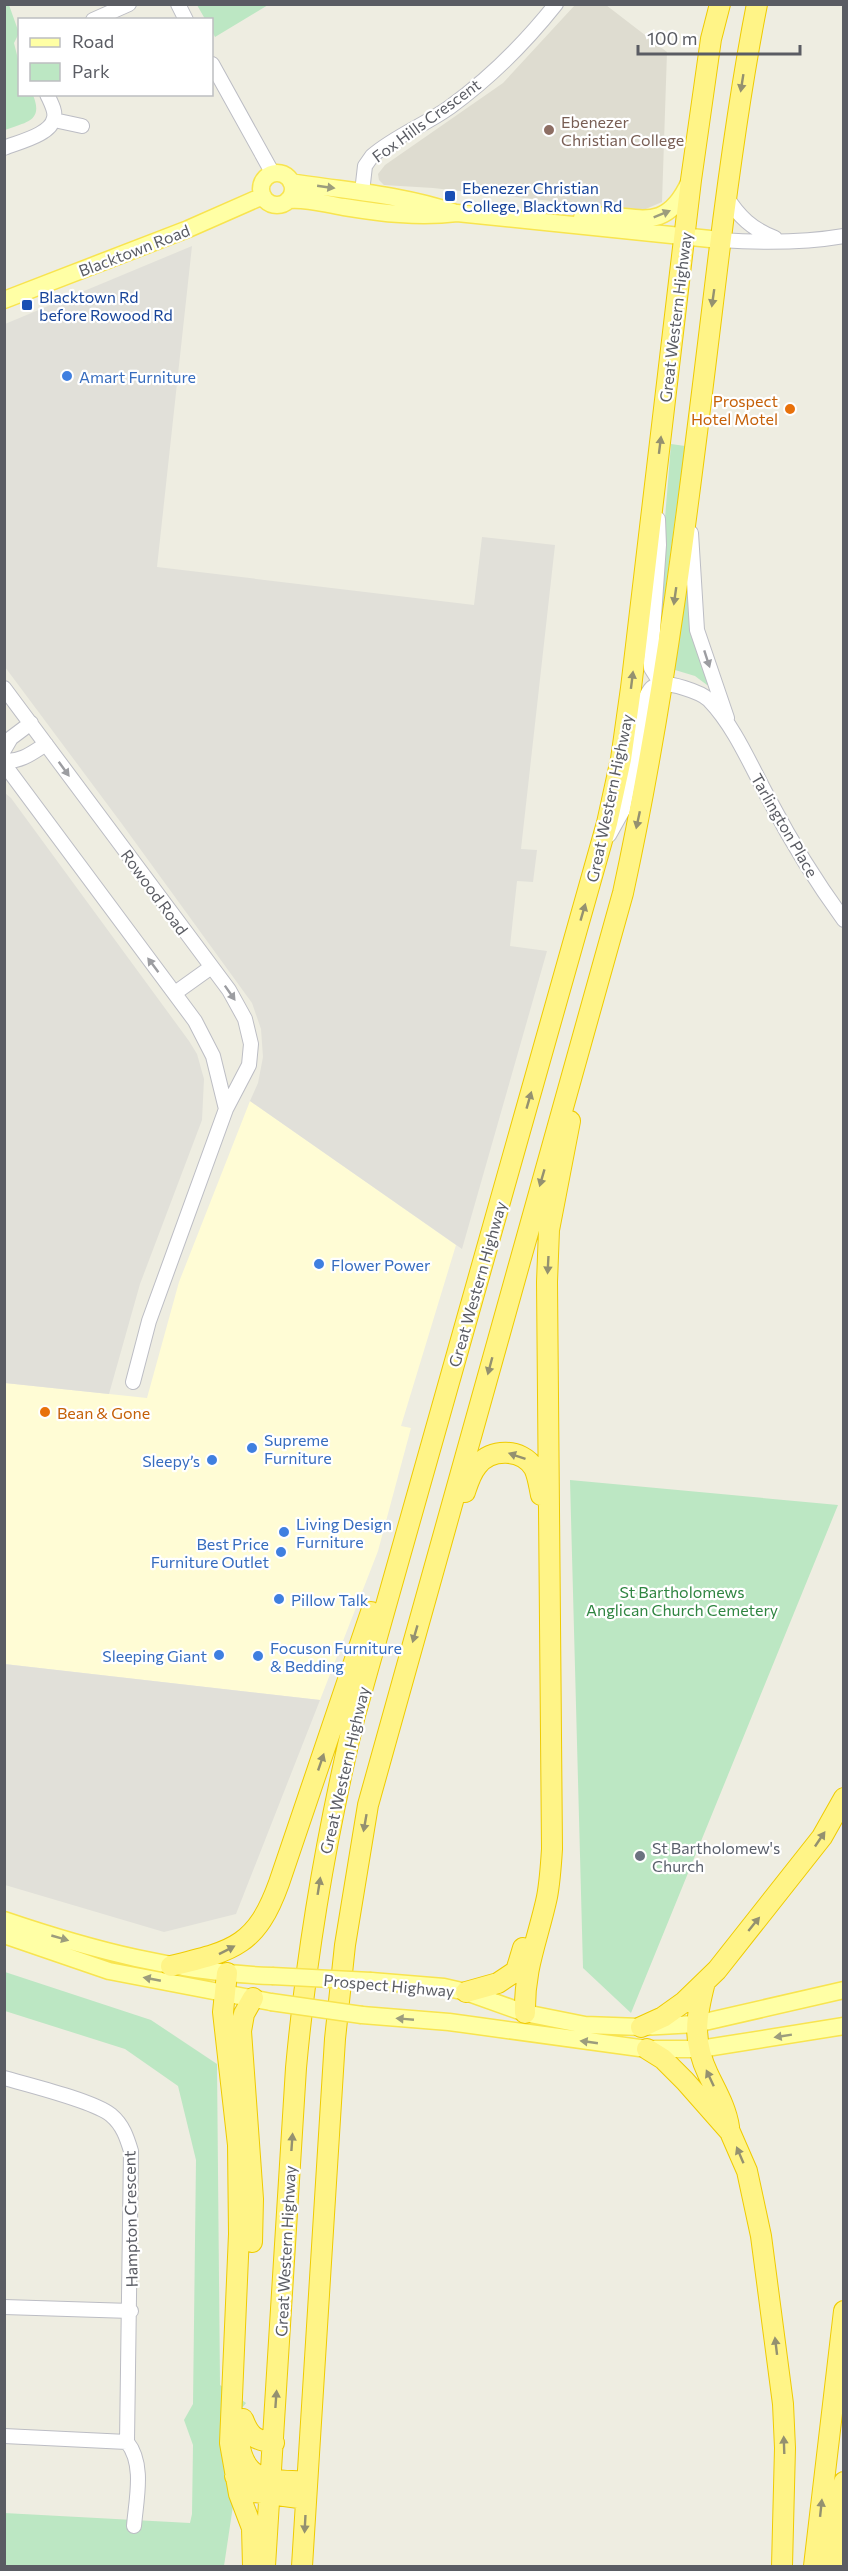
<svg xmlns="http://www.w3.org/2000/svg" width="848" height="2571" font-family="Commissioner,sans-serif">
<rect width="100%" height="100%" fill="#eeede1"/>
<path fill="#fffcd5" d="M250,1101L456,1245L401,1426L411,1428L378,1551L320,1700L5,1664V1383L147,1398L179,1282Z"/>
<path fill="#e1e0d9" d="M192,246L157,567L474,605L482,537L555,545L521,849L537,850L533,882L517,881L510,946L547,951L462,1249L250,1101L258,1083L263,1057L261,1029L252,1003L122,824L5,667V324Z
M5,793L11,798L189,1041L197,1054L204,1079L202,1120L140,1284L109,1394L5,1383Z
M4,1664L320,1700L236,1914L164,1932L5,1885Z"/>
<path fill="#dedcd0" d="M575,5H606L667,52L662,202L641,211L433,188L384,185L379,180L378,174L385,165L503,83Z"/>
<path fill="#bce7c3" d="M9,5L19,33L14,43L19,63L20,94L33,95C44,122 25,122 5,130L4,5Z
M197,5V4L268,5L215,37L212,31V20L205,19Z
M671,444L685,446L660,631L656,630Z
M685,584L688,585L709,683L707,685L695,676L675,670L673,666Z
M570,1480L838,1505L631,2013L583,1968Z
M5,1972L151,2020L217,2064L220,2385L246,2403L220,2436L221,2452L237,2479L224,2566H5L4,2513L190,2523L192,2514L193,2445L184,2420L193,2404L196,2160L178,2086L125,2049L5,2011Z"/>
<g fill="none" stroke-linecap="round" stroke-linejoin="round">
<g stroke="#bcbdc4" stroke-width="16">
<path id="minor" d="M178,4L186,20
M93,20L129,4
M212,64L273,174
M54,120L82,126
M4,148C18,142 51,135 54,118C56,111 50,101 47,94
M362,192L365,166L372,156C395,136 425,125 450,107C490,78 525,43 556,4
M726,196C739,217 752,229 775,238
M720,240C762,243 803,243 844,236
M658,519L659,545L651,659V668L661,684
M691,533L697,630L727,718
M4,688L229,990L245,1019L251,1044L249,1065L226,1109L149,1321L133,1382
M4,750L11,738L31,723
M4,761C21,762 32,753 46,744
M4,764L195,1021L213,1056L226,1109
M609,835L623,810L645,699C648,693 650,687 657,685C668,681 701,692 709,700C736,728 752,769 771,803C792,843 817,883 844,920
M175,993L210,968
M4,2078C29,2085 94,2101 111,2115C123,2125 127,2138 131,2151L127,2442C145,2464 136,2500 134,2526
M4,2307L131,2311
M4,2436L127,2442"/>
</g>
<g stroke="#f8e44f" stroke-width="19">
<path id="major" d="M261 189a16 16 0 1 1 32 0a16 16 0 1 1-32 0Z
M291,182C345,191 401,194 453,212
M288,200C308,198 324,204 344,207C381,213 419,218 457,213L720,240
M582,218C627,206 661,243 689,183
M4,300L188,229L263,196
M4,1920C92,1950 180,1973 272,1976
M4,1935L109,1971L271,2002
M371,1981L444,1987L466,1992L525,2013L585,2025L641,2027L696,2024L844,1990
M362,2015L449,2022L647,2049H700L844,2026"/>
</g>
<g stroke="#efcb00" stroke-width="22">
<path id="highway" d="M465,1492C468,1483 471,1473 477,1466C490,1448 522,1448 534,1468C538,1476 539,1486 541,1495
M171,1966C232,1951 256,1947 279,1883L371,1612
M227,1973L223,2012L238,2145L239,2234L230,2443L239,2494L252,2528L253,2566
M705,1982C696,2017 692,2040 708,2074C716,2091 726,2107 729,2127
M466,1992L498,1983L516,1971L523,1948
M525,2013C524,1968 538,1939 547,1897C550,1881 551,1865 552,1849L547,1282L549,1230L570,1121
M641,2027L663,2017L684,2002L717,1970L822,1837L844,1798
M647,2049L663,2059L685,2081L730,2132L747,2171L761,2236L783,2404L785,2448L782,2566
M252,2242L253,2199L241,2031L244,2014L253,1998
M243,2419C250,2437 255,2440 274,2443
M239,2442C245,2485 272,2479 307,2482
M235,2476L254,2492L306,2499
M265,2566L296,2068C307,1948 327,1832 355,1715L607,823L621,759L631,688L691,180L711,39L720,4
M302,2566L335,2039L345,1945L368,1805L623,893C667,691 691,484 716,278C727,187 739,95 757,4
M814,2566L844,2311
M834,2566L844,2482"/>
</g>
<use href="#minor" stroke="#fff" stroke-width="14"/>
<use href="#major" stroke="#ffffa5" stroke-width="16"/>
<use href="#highway" stroke="#fff487" stroke-width="20"/>
<g stroke="#f8e44f" stroke-width="19" stroke-linecap="butt">
<path id="major-bridge" d="M272,1976L371,1981
M271,2002L362,2015"/>
</g>
<use href="#major-bridge" stroke="#ffffa5" stroke-width="16"/>
</g>
<defs><path id="oneway-solid" d="M-6-.8H1V-3.2L6.5 0L1 3.2V.8H-6Z" transform="scale(1.5)"/></defs>
<g fill="#949170">
<use href="#oneway-solid" transform="translate(742 83) rotate(99)"/>
<use href="#oneway-solid" transform="translate(713 298) rotate(98)"/>
<use href="#oneway-solid" transform="translate(660 445) rotate(-83)"/>
<use href="#oneway-solid" transform="translate(675 596) rotate(98)"/>
<use href="#oneway-solid" transform="translate(632 680) rotate(-83)"/>
<use href="#oneway-solid" transform="translate(638 820) rotate(102)"/>
<use href="#oneway-solid" transform="translate(583 912) rotate(-74)"/>
<use href="#oneway-solid" transform="translate(529 1100) rotate(-74)"/>
<use href="#oneway-solid" transform="translate(542 1178) rotate(106)"/>
<use href="#oneway-solid" transform="translate(548 1265) rotate(93)"/>
<use href="#oneway-solid" transform="translate(490 1366) rotate(105)"/>
<use href="#oneway-solid" transform="translate(517 1456) rotate(-161)"/>
<use href="#oneway-solid" transform="translate(415 1634) rotate(106)"/>
<use href="#oneway-solid" transform="translate(321 1762) rotate(-71)"/>
<use href="#oneway-solid" transform="translate(365 1823) rotate(100)"/>
<use href="#oneway-solid" transform="translate(820 1839) rotate(-56)"/>
<use href="#oneway-solid" transform="translate(319 1886) rotate(-81)"/>
<use href="#oneway-solid" transform="translate(754 1924) rotate(-51)"/>
<use href="#oneway-solid" transform="translate(227 1950) rotate(-27)"/>
<use href="#oneway-solid" transform="translate(710 2078) rotate(-115)"/>
<use href="#oneway-solid" transform="translate(292 2142) rotate(-86)"/>
<use href="#oneway-solid" transform="translate(740 2155) rotate(-113)"/>
<use href="#oneway-solid" transform="translate(776 2346) rotate(-97)"/>
<use href="#oneway-solid" transform="translate(276 2399) rotate(-86)"/>
<use href="#oneway-solid" transform="translate(784 2445) rotate(-92)"/>
<use href="#oneway-solid" transform="translate(821 2508) rotate(-84)"/>
<use href="#oneway-solid" transform="translate(305 2524) rotate(93)"/>
</g>
<g fill="#9c9d7d">
<use href="#oneway-solid" transform="translate(326 187) rotate(8)"/>
<use href="#oneway-solid" transform="translate(662 214) rotate(-22)"/>
<use href="#oneway-solid" transform="translate(60 1938) rotate(16)"/>
<use href="#oneway-solid" transform="translate(152 1979) rotate(-169)"/>
<use href="#oneway-solid" transform="translate(405 2019) rotate(-175)"/>
<use href="#oneway-solid" transform="translate(783 2036) rotate(171)"/>
<use href="#oneway-solid" transform="translate(589 2042) rotate(-172)"/>
</g>
<g fill="#9c9da1">
<use href="#oneway-solid" transform="translate(707 659) rotate(72)"/>
<use href="#oneway-solid" transform="translate(64 769) rotate(54)"/>
<use href="#oneway-solid" transform="translate(153 965) rotate(-127)"/>
<use href="#oneway-solid" transform="translate(230 993) rotate(55)"/>
</g>
<circle fill="#8d6e63" stroke="#fff" stroke-width="2" cx="549" cy="130" r="6"/>
<g fill="#1a4fb4" stroke="#fff" stroke-width="2">
<rect x="444" y="190" width="12" height="12" rx="3"/>
<rect x="21" y="299" width="12" height="12" rx="3"/>
</g>
<g fill="#3f7fe0" stroke="#fff" stroke-width="2">
<circle cx="67" cy="376" r="6"/>
<circle cx="319" cy="1264" r="6"/>
<circle cx="252" cy="1448" r="6"/>
<circle cx="212" cy="1460" r="6"/>
<circle cx="284" cy="1532" r="6"/>
<circle cx="281" cy="1552" r="6"/>
<circle cx="279" cy="1599" r="6"/>
<circle cx="219" cy="1655" r="6"/>
<circle cx="258" cy="1656" r="6"/>
</g>
<g fill="#e8710a" stroke="#fff" stroke-width="2">
<circle cx="790" cy="409" r="6"/>
<circle cx="45" cy="1412" r="6"/>
</g>
<circle fill="#6b7280" stroke="#fff" stroke-width="2" cx="640" cy="1856" r="6"/>
<g text-anchor="middle" dominant-baseline="central" stroke-width="4.5" stroke-linejoin="round" paint-order="stroke">
<g font-size="16" fill="#5a5c63" stroke="#fff">
<text transform="translate(426 120) rotate(-36)">Fox Hills Crescent</text>
<text transform="translate(134 250) rotate(-21)">Blacktown Road</text>
<text transform="translate(675 317) rotate(-83)">Great Western Highway</text>
<text transform="translate(609 798) rotate(-78)">Great Western Highway</text>
<text transform="translate(785 825) rotate(60)">Tarlington Place</text>
<text transform="translate(155 892) rotate(54)">Rowood Road</text>
<text transform="translate(477 1284) rotate(-74)">Great Western Highway</text>
<text transform="translate(344 1770) rotate(-77)">Great Western Highway</text>
<text transform="translate(389 1985) rotate(5)">Prospect Highway</text>
<text transform="translate(130 2219) rotate(-91)">Hampton Crescent</text>
<text transform="translate(285 2251) rotate(-87)">Great Western Highway</text>
</g>
<g font-size="16" fill="#785e54" stroke="#fff" text-anchor="start">
<text x="561" y="121">Ebenezer<tspan x="561" dy="18">Christian College</tspan></text>
</g>
<g font-size="16" fill="#164399" stroke="#fff" text-anchor="start">
<text x="462" y="187">Ebenezer Christian<tspan x="462" dy="18">College, Blacktown Rd</tspan></text>
<text x="39" y="296">Blacktown Rd<tspan x="39" dy="18">before Rowood Rd</tspan></text>
</g>
<g font-size="16" fill="#366cbe" stroke="#fff" text-anchor="start">
<text x="79" y="376">Amart Furniture</text>
<text x="331" y="1264">Flower Power</text>
<text x="264" y="1439">Supreme<tspan x="264" dy="18">Furniture</tspan></text>
<text x="200" y="1460" text-anchor="end">Sleepy’s</text>
<text x="296" y="1523">Living Design<tspan x="296" dy="18">Furniture</tspan></text>
<text x="269" y="1543" text-anchor="end">Best Price<tspan x="269" dy="18">Furniture Outlet</tspan></text>
<text x="291" y="1599">Pillow Talk</text>
<text x="270" y="1647">Focuson Furniture<tspan x="270" dy="18">&amp; Bedding</tspan></text>
<text x="207" y="1655" text-anchor="end">Sleeping Giant</text>
</g>
<g font-size="16" fill="#c56008" stroke="#fff" text-anchor="end">
<text x="778" y="400">Prospect<tspan x="778" dy="18">Hotel Motel</tspan></text>
<text x="57" y="1412" text-anchor="start">Bean &amp; Gone</text>
</g>
<g font-size="16" fill="#2f8541" stroke="#fff">
<text x="682" y="1591">St Bartholomews<tspan x="682" dy="18">Anglican Church Cemetery</tspan></text>
</g>
<g font-size="16" fill="#5b616d" stroke="#fff" text-anchor="start">
<text x="652" y="1847">St Bartholomew's<tspan x="652" dy="18">Church</tspan></text>
</g>
</g>
<rect width="848" height="2571" fill="none" stroke="#5a5c63" stroke-width="12"/>
<rect x="18" y="18" width="195" height="78" fill="#ffffff" stroke="#bdbec1" stroke-width="1.5"/>
<rect x="30" y="38" width="30" height="9" fill="#ffffa5" stroke="#bdbec1" stroke-width="1.5"/>
<text x="72" y="48" font-size="18" fill="#5a5c63">Road</text>
<rect x="30" y="63" width="30" height="18" fill="#bce7c3" stroke="#bdbec1" stroke-width="1.5"/>
<text x="72" y="78" font-size="18" fill="#5a5c63">Park</text>
<path d="M638 45v9h162v-9" fill="none" stroke="#5a5c63" stroke-width="3"/>
<text x="647" y="45" font-size="18" fill="#5a5c63" stroke="#ffffff" stroke-width="4.5" paint-order="stroke">100 m</text>
</svg>
